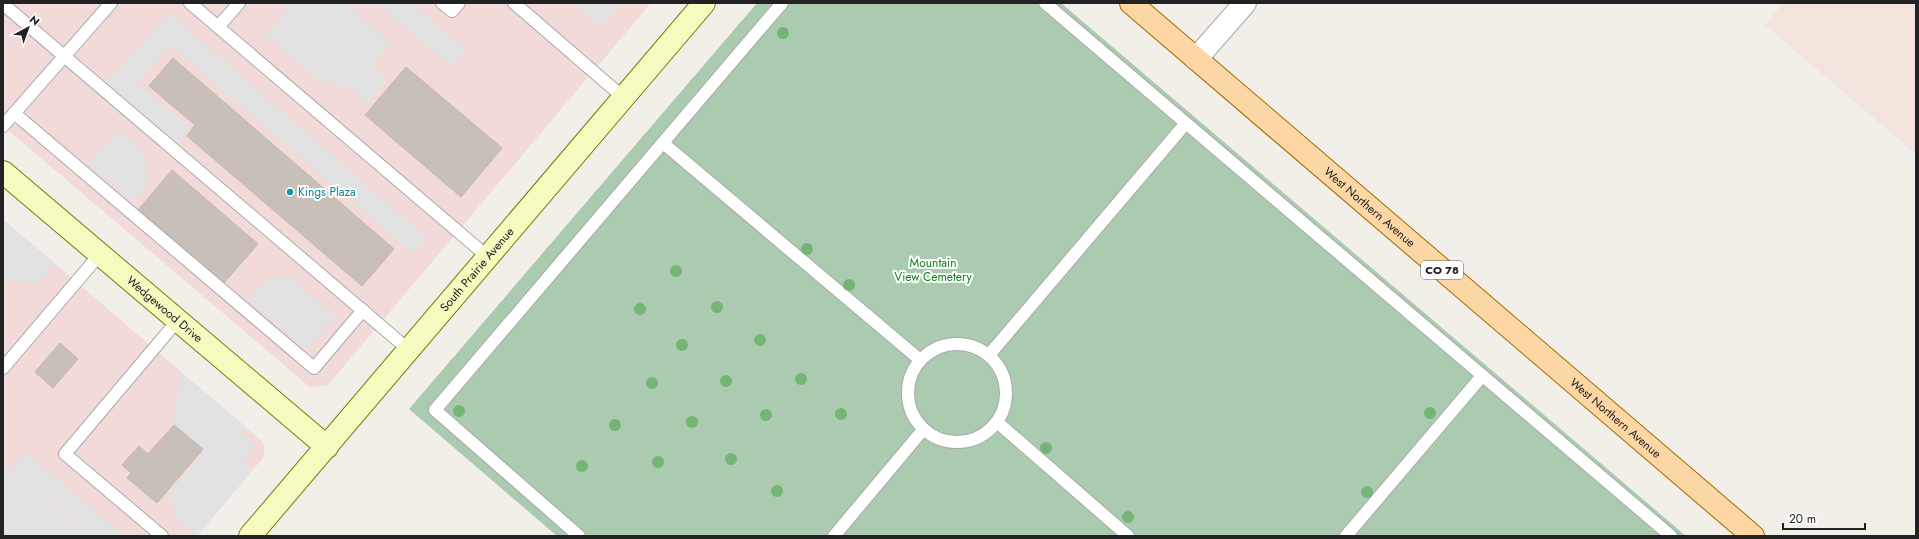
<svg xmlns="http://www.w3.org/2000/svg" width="1919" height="539" font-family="Jost,sans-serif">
<rect width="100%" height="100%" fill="#f2efe9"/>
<path fill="#f2dad9" d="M3,3H651L328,385L311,388L3,126Z
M3,219L263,442L265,447L263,458L197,536H3Z"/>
<path fill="#f3e3dd" d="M1783,3H1916V154L1765,25Z"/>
<path fill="#aacbaf" d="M757,3H1061L1686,536H557L409,409Z"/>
<path fill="#e2e2e2" d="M284,3H344L390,43L371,65L387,79L367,103L351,89L317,79L266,35L284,15Z
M376,3H410L466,50L452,67Z
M573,3H622L601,27Z
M169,13L427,238L413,254L170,45L137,83L190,128L175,145L105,85Z
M119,129L144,151L147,184L132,201L89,163Z
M3,220L56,264L39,283L3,281Z
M286,274L338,319L319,328L323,332L307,350L249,300L264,282Z
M182,373L245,426L240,433L256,447L243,463L252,471L197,536L177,519L168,494L205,450L172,423Z
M26,453L124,536H90L11,469Z
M3,464L87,536H3Z"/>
<path fill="#c7bfb8" stroke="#c4b6ab" d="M173,58L394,249L362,286L187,136L195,125L149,86Z
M406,67L502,148L461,197L365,115Z
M172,170L258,244L223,284L138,210Z
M60,343L78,359L53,388L35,372Z
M174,425L203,449L157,503L127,478L131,473L122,465L139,446L148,454Z"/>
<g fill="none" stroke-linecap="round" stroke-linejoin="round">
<g stroke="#a9a9a9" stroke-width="14">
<path id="lane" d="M190,3L488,257
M442,3L452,11L459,3
M514,3L624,98
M1045,3L1671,536
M3,4L409,350
M218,27L239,3
M14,113L314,368L363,310
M3,126L111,3
M663,143L919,359
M908 393a49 49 0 1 1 98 0a49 49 0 1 1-98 0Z
M989,355L1186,123
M3,368L100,254
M997,422L1128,536
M162,536L65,454L178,320
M579,536L435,410L782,3
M834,536L922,431
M1346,536L1482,376"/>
</g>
<g stroke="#a9a9a9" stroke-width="24">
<path id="street" d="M1196,59L1245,3"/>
</g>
<g stroke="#707d05" stroke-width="24">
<g id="secondary">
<path id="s1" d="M3,172L327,447"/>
<path id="s2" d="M250,536L704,3"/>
</g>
</g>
<g stroke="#a06b00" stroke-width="24">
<g id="primary">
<path id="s3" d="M1131,3L1753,536"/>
</g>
</g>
<use href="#lane" stroke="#fff" stroke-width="12"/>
<use href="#street" stroke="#fff" stroke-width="22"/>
<use href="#secondary" stroke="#f7fabf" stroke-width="22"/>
<use href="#primary" stroke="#fcd6a4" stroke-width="22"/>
</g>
<g fill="#74b475">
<circle cx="783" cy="33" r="6"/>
<circle cx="807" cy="249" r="6"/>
<circle cx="676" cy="271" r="6"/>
<circle cx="849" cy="285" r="6"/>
<circle cx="717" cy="307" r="6"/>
<circle cx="640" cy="309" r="6"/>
<circle cx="760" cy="340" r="6"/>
<circle cx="682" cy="345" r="6"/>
<circle cx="801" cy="379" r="6"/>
<circle cx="726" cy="381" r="6"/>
<circle cx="652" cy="383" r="6"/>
<circle cx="459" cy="411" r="6"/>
<circle cx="1430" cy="413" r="6"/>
<circle cx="841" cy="414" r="6"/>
<circle cx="766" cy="415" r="6"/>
<circle cx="692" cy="422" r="6"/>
<circle cx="615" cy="425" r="6"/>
<circle cx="1046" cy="448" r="6"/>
<circle cx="731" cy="459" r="6"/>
<circle cx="658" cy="462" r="6"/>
<circle cx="582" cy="466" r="6"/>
<circle cx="777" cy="491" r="6"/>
<circle cx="1367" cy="492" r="6"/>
<circle cx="1128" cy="517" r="6"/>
</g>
<circle fill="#0f9aa8" stroke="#fff" stroke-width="1.5" cx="290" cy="192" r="4"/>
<g text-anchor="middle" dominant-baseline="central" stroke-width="4" stroke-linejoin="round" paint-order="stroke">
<rect fill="#fff" stroke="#646464" stroke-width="1" x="1421" y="261" width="42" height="18" rx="3"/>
<g font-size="11" font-weight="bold" fill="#222">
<text x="1442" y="270">CO 78</text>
</g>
<g font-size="12" fill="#0d838f" stroke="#fff" text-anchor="start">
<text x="298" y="192">Kings Plaza</text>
</g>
<g font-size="12" fill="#222" stroke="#fff">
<text stroke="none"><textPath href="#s3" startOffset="314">West Northern Avenue</textPath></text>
<text stroke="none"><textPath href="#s2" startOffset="350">South Prairie Avenue</textPath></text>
<text stroke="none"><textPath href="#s1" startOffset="212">Wedgewood Drive</textPath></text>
<text stroke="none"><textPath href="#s3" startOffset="638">West Northern Avenue</textPath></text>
</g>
<g font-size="12" fill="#0c8416" stroke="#fff">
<text x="933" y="263">Mountain<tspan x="933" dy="14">View Cemetery</tspan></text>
</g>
</g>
<rect width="1919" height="539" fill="none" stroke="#222222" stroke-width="8"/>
<g transform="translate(28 28) rotate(41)" stroke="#ffffff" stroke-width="3" paint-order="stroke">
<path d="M0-3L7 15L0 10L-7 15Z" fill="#222222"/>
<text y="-6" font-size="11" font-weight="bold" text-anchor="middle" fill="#222222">N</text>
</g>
<path d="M1783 523v6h82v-6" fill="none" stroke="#222222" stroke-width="2"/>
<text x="1789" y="523" font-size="12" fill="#222222" stroke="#ffffff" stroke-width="3" paint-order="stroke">20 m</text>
</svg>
